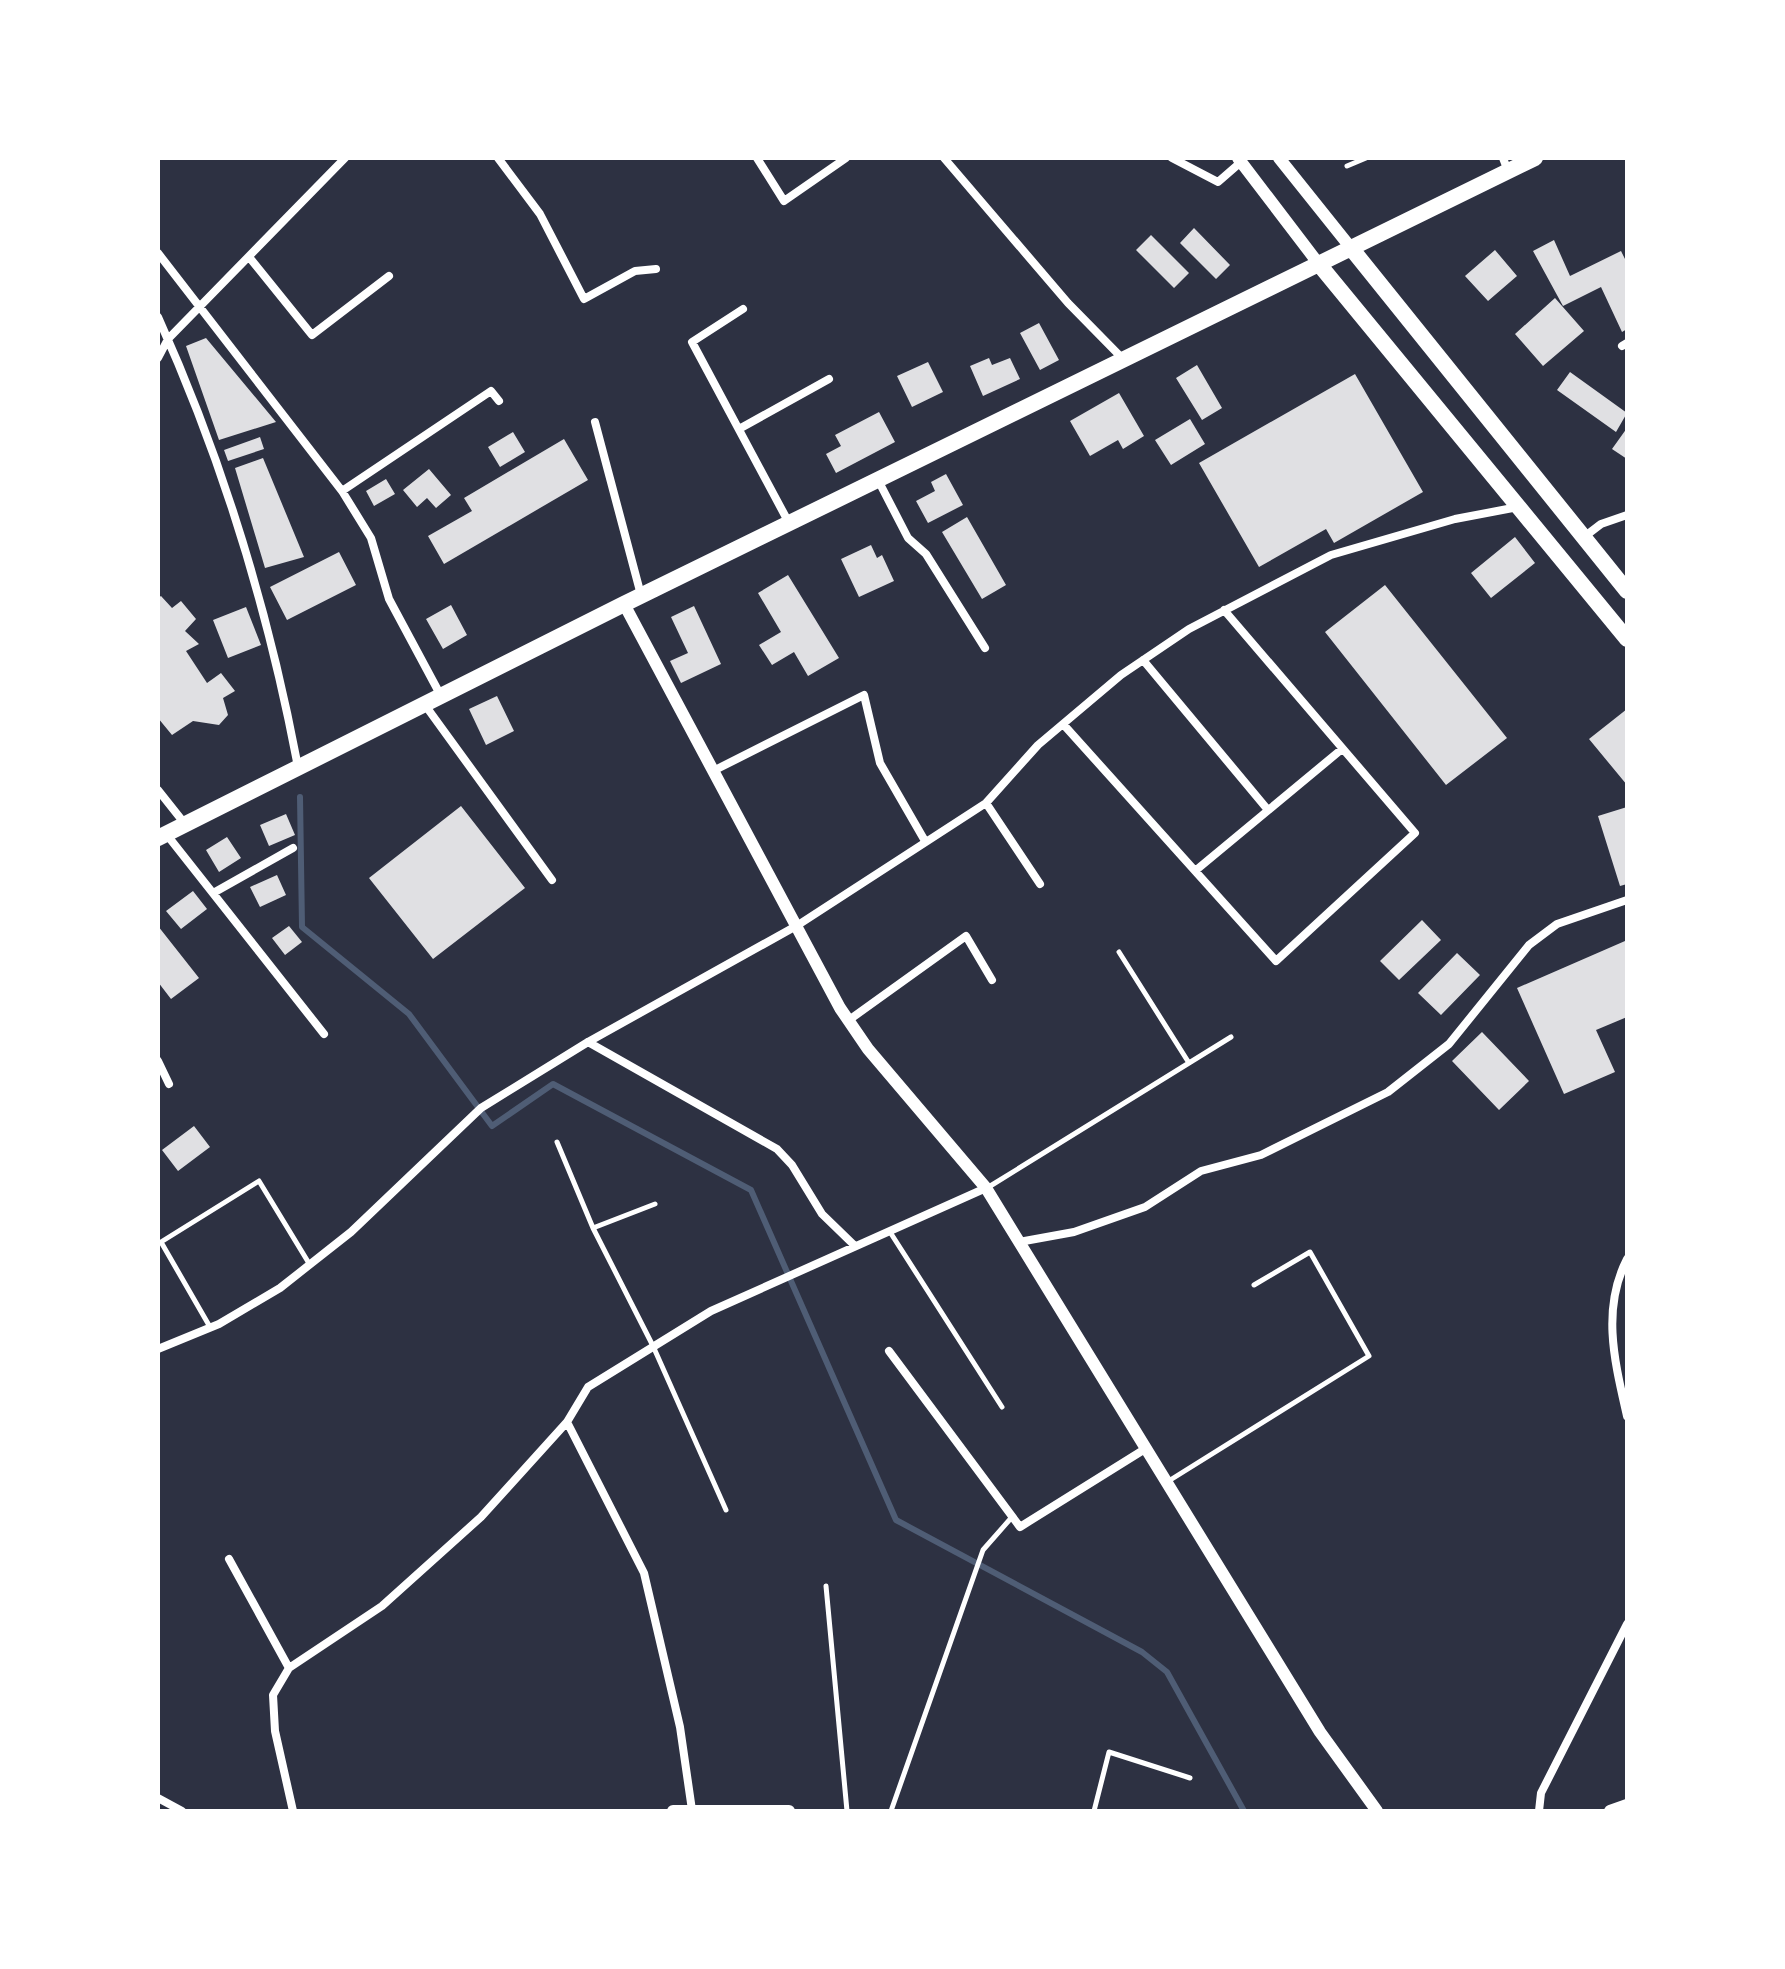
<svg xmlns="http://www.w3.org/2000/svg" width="1785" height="1969" font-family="'Roboto Condensed',sans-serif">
<rect width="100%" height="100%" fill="#2d3142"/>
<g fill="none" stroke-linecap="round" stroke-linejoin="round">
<path stroke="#4f5d75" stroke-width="6" d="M300,797L302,927L409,1014L492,1126L553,1084L751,1190L896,1520L1142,1652L1167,1672L1244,1811"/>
</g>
<path fill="#e0e0e3" d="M1194,228L1230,265L1216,279L1180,243Z
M1151,235L1189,273L1174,288L1136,250Z
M1554,240L1570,276L1621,251L1627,263V329L1622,332L1601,287L1563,306L1533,251Z
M1495,250L1517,276L1488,301L1465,276Z
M1555,298L1584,331L1543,366L1515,334Z
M1039,323L1059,360L1040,370L1020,333Z
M206,338L276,422L219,440L186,346Z
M989,358L992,365L1010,358L1020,379L983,396L970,366Z
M928,362L943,392L912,407L897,376Z
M1197,365L1222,408L1202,420L1176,378Z
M1570,372L1627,413L1616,432L1557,390Z
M1355,374L1423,492L1334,543L1326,529L1259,567L1199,463Z
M1119,393L1144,436L1123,449L1118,440L1090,456L1070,421Z
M879,412L895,442L836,473L826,454L841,446L835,435Z
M1190,419L1205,444L1171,465L1155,440Z
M1627,428V459L1612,449Z
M513,432L525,452L500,467L488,447Z
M260,437L264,449L228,461L224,450Z
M564,439L588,480L444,564L428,536L472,511L464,498Z
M263,458L304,557L265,568L235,468Z
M429,469L451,495L436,508L427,498L417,507L403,490Z
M946,474L963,505L928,523L916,501L935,491L931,482Z
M386,479L395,494L374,506L366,491Z
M967,517L1006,585L982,599L942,532Z
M1515,537L1535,563L1491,598L1471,573Z
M871,545L877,558L882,555L894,581L859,597L841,559Z
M339,552L356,585L287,620L270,587Z
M788,575L839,658L808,676L794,652L772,665L759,645L781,632L758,593Z
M1385,585L1507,738L1446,785L1325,632Z
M161,596L172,608L181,601L196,619L185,631L199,644L186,651L207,683L221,673L235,691L223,698L228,715L219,725L193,721L172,735L158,718V598Z
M451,605L467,635L443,649L426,619Z
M694,606L721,664L681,683L670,661L688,653L671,617Z
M246,607L261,645L228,658L213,620Z
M497,696L514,731L486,745L469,709Z
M1627,709V785L1589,739Z
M461,806L525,888L433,959L369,878Z
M1627,807V884L1620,886L1598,816Z
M286,814L295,835L269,846L260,825Z
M227,837L241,858L219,872L206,850Z
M277,875L286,895L260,907L250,887Z
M193,891L207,909L181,929L166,911Z
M1422,920L1441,940L1399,980L1380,961Z
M158,926L199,978L171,999L158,982Z
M289,926L302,942L285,955L272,938Z
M1625,941L1627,1017L1596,1030L1615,1072L1564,1094L1517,988Z
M1457,953L1480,975L1441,1015L1418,993Z
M1482,1032L1529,1081L1499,1110L1452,1061Z
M194,1126L210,1147L178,1171L162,1150Z"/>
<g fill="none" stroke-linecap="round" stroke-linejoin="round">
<path stroke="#fff" stroke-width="5" d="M1347,166L1366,158
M1119,952L1189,1063
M557,1142L593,1228L653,1346L726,1510
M987,1188L1231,1037
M593,1228L655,1204
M890,1232L1002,1407
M210,1327L161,1242L259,1181L310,1265
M1167,1482L1369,1356L1310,1252L1254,1285
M826,1586L847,1811
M891,1811L983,1550L1012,1517
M1094,1811L1109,1752L1190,1778"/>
<path stroke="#fff" stroke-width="8" d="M498,158L540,214L584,299L635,271L656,269
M757,158L784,201L846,158
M944,158L1068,303L1123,359
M1172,158L1218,182L1241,162
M1503,158L1508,171
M158,253L342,491L371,538L389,599L441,696
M249,257L312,335L389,276
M743,309L692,342L789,523
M158,317C223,461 269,613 298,767
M1622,346L1627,343
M158,358L168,339L345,158
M595,422L641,595
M739,429L829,379
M878,480L908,538L926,554L985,648
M342,491L491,391L499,401
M1584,537L1601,524L1627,515
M1143,660L1268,810
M425,705L552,880
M1063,724L1276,961L1415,833L1224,610
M713,771L864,695L880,763L925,841
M158,790L185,824
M986,803L1040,884
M167,835L324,1034
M1195,871L1342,749
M215,892L293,848
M849,1020L966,936L992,980
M588,1042L777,1149L792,1165L822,1214L855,1246
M158,1061L169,1084
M1019,1242L1074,1232L1145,1207L1201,1171L1261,1155L1388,1092L1449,1044L1529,945L1557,924L1627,900
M1627,1259C1601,1310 1615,1363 1627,1416
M158,1349L219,1324L280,1288L351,1232L481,1108L588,1042L798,925L986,803L1038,745L1121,675L1189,629L1331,555L1455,519L1518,507
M889,1351L1020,1527L1145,1449
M567,1422L644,1573L680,1727L692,1810
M229,1559L289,1668
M158,1798L182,1811
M293,1811L275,1731L273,1695L289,1668L382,1606L481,1517L567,1422L588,1387L711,1311L986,1188
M1539,1811L1541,1793L1627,1624"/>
<path stroke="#fff" stroke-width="12" d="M1238,158L1318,263
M1279,158L1351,248
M624,604L840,1008L868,1049L986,1188L1320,1732L1377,1811
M673,1811H789
M1610,1811L1627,1805"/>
<path stroke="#fff" stroke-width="16" d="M1351,248L1627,591
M1318,263L1627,639
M158,838L624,604L1535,158"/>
</g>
<rect width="1785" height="1969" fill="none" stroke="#ffffff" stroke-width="320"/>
</svg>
